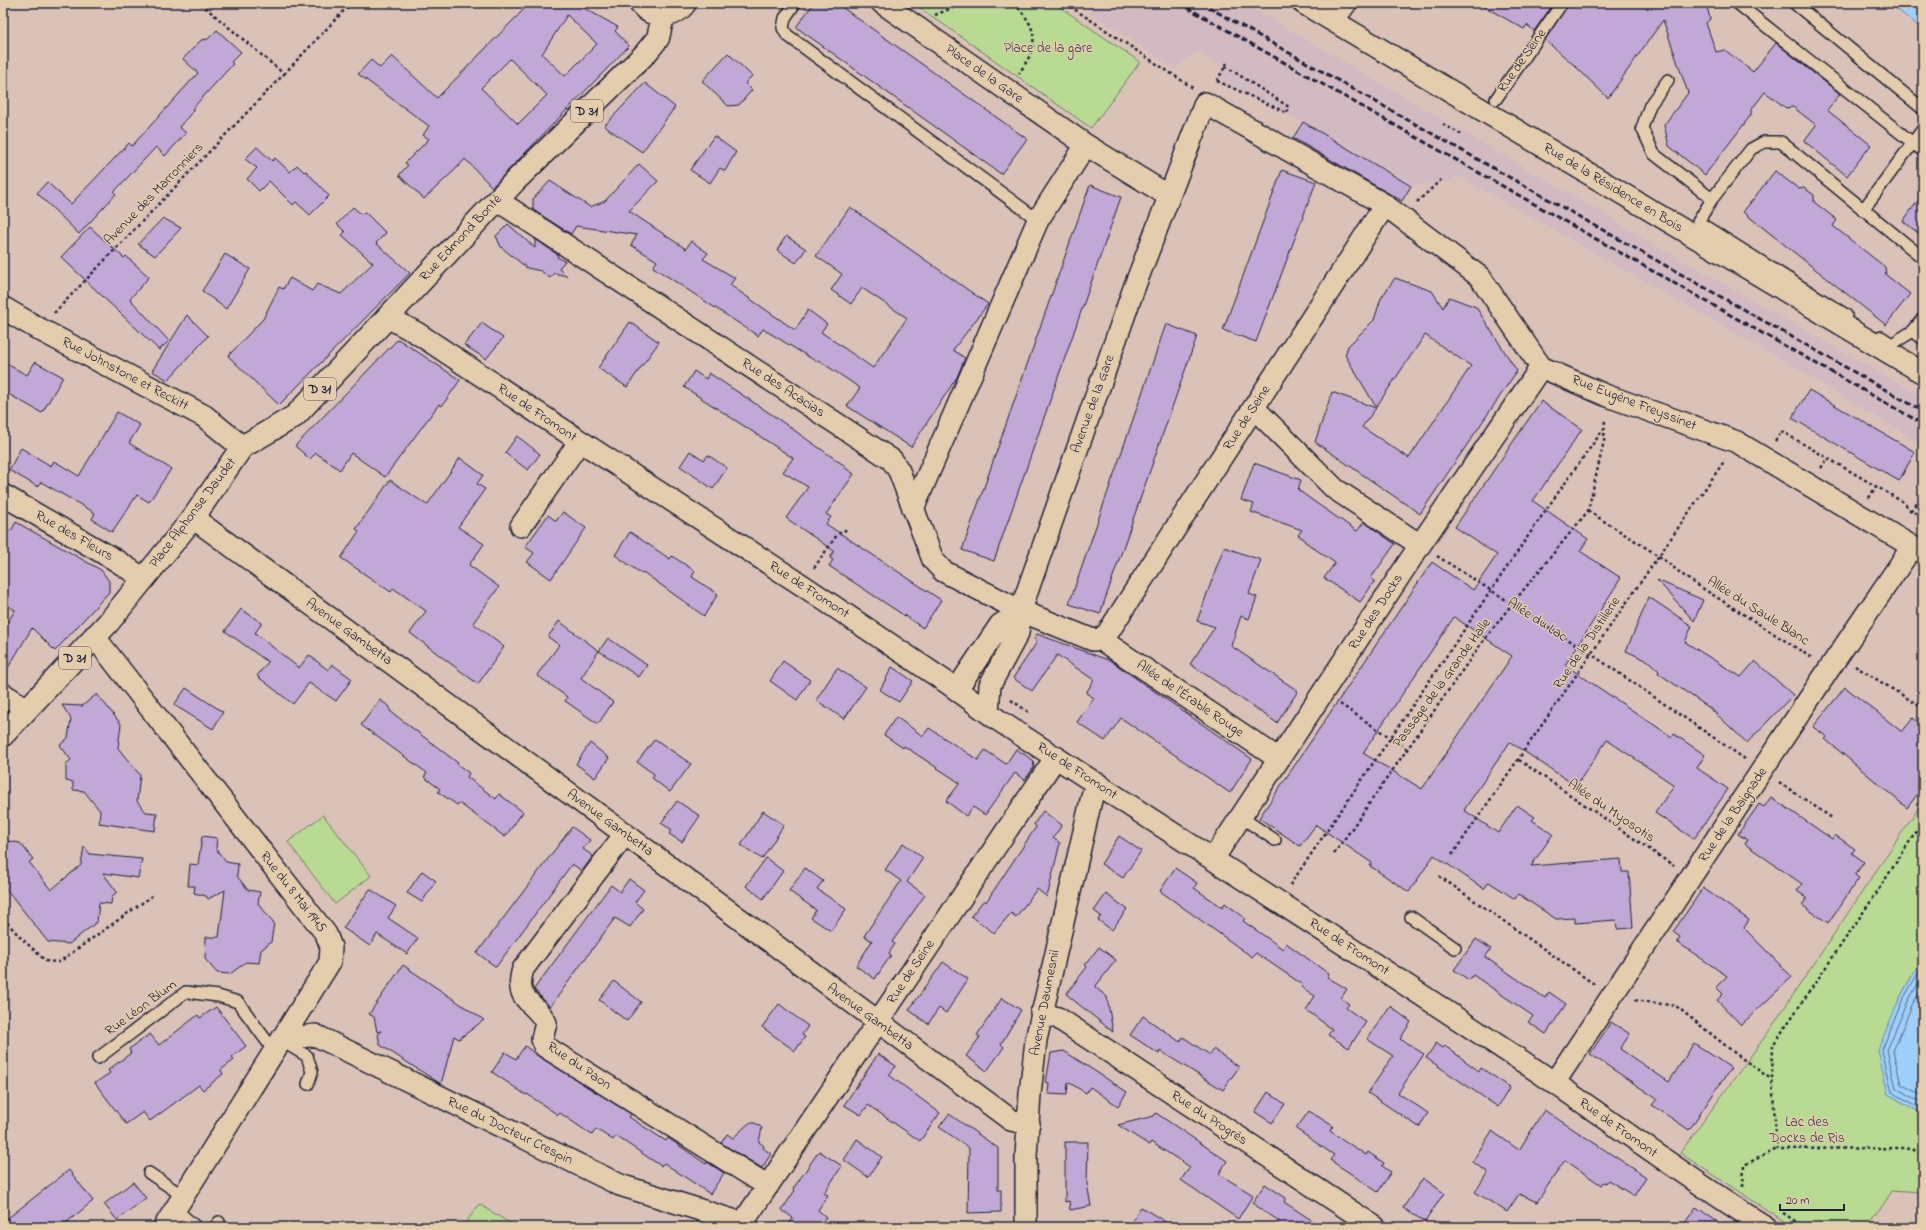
<svg xmlns="http://www.w3.org/2000/svg" width="1926" height="1230" font-family="'Indie Flower',sans-serif">
<rect width="100%" height="100%" fill="#dac2b9"/>
<filter id="ink" filterUnits="userSpaceOnUse"><feTurbulence type="fractalNoise" baseFrequency=".025" numOctaves="2"/><feDisplacementMap in="SourceGraphic" scale="8" xChannelSelector="R" yChannelSelector="G"/><feConvolveMatrix kernelMatrix="1 2 1 2 8 2 1 2 1" color-interpolation-filters="sRGB"/></filter>
<g filter="url(#ink)">
<path fill="#d2bac2" d="M1076,3H1244L1616,221L1646,240L1923,397V445L1777,357L1457,175L1453,181L1411,186L1402,201L1293,138L1303,122L1217,81L1226,62L1222,61L1220,65L1197,51L1175,69Z"/>
<path fill="#b9da93" stroke="#6e7e67" d="M913,3H1054L1140,62L1091,128Z
M1923,801V957L1899,999L1888,1094L1923,1114V1192L1892,1190L1868,1227H1793L1680,1153L1769,1031Z
M323,815L371,876L335,904L288,842Z
M479,1204L516,1227H463Z"/>
<path fill="#9ed0fb" stroke="#6c8aae" d="M1889,3H1923V30Z
M1923,957V1114L1888,1094L1878,1050L1899,999Z"/>
<g fill="none" stroke-linecap="round" stroke-linejoin="round">
<path stroke="#546888" stroke-width="1" d="M1923,965L1902,1001L1882,1050L1892,1092L1923,1109
M1923,975L1907,1003L1887,1050L1896,1088L1923,1103
M1923,987L1912,1005L1893,1051L1901,1084L1923,1096"/>
</g>
<path fill="#c1a8d6" stroke="#22223b" fill-rule="evenodd" d="M530,3H575L618,27L615,31L629,46L492,187L465,159L459,166L424,199L399,175L408,165L405,163L429,139L423,135L429,126L358,74L371,60L380,68L392,56L437,98ZM567,15L597,44L565,76L542,54ZM510,59L547,95L518,124L481,88Z
M814,3H836L1027,139L1001,174L796,27Z
M1478,3H1554L1534,31L1527,25L1524,29Z
M1569,3H1696L1707,7L1710,19L1706,23L1716,52L1725,50L1753,72L1776,43L1840,94L1827,110L1871,145L1847,176L1804,141L1816,125L1793,107L1786,108L1765,92L1751,110V115L1705,175L1669,146L1664,125L1688,93L1663,20L1608,98L1574,65L1545,40Z
M217,30L241,52L231,62L233,64L192,109L194,110L179,127L186,133L165,156L156,147L114,192L116,194L79,234L37,193L47,182L71,204L129,143L132,146L198,73L183,59L201,40L208,39Z
M728,53L752,76L745,83L752,90L739,105L728,106L702,81Z
M645,83L675,107L642,152L604,126Z
M1303,122L1411,186L1402,201L1293,138Z
M714,136L736,152L725,171L720,168L710,183L690,170Z
M257,147L272,161L275,158L290,172L297,165L304,172L306,171L329,196L310,215L296,202L293,205L269,181L259,191L247,179L257,168L245,159Z
M639,164L658,181L629,211L686,249L691,241L708,253L703,259L735,278L730,285L795,330L808,310L827,324L821,332L873,368L907,318L862,288L851,304L831,290L842,274L816,256L850,207L988,304L953,350L965,358L957,377L911,447L847,406L860,388L818,360L817,362L763,329L758,336L653,267L657,261L631,245L637,235L576,226L571,234L533,210V199L550,181L590,207L605,201Z
M1282,170L1316,182L1256,342L1223,330Z
M1775,171L1799,189L1804,188L1814,195V202L1837,220L1833,226L1885,267L1886,275L1910,294L1886,325L1743,212Z
M1090,185L1121,197L994,561L962,550Z
M1923,194V237L1903,221Z
M353,207L361,214L365,212L386,233L376,243L410,273L279,405L228,356L263,319L279,287L283,289L290,278L312,291L317,284L341,294L373,263L342,235L345,232L337,224Z
M163,218L181,228L155,256L138,244Z
M508,224L535,248V239L558,255L557,257L565,261L559,268L567,276L554,273L550,278L541,271L527,268L501,247L496,236Z
M90,227L124,258L126,256L149,277L130,299L169,341L159,350L61,257Z
M786,236L806,249L796,263L777,250Z
M225,254L250,269L226,309L202,291Z
M1395,278L1432,291L1443,308L1449,297L1476,307L1517,371L1420,514L1315,442L1332,392L1376,408L1362,427L1409,458L1471,366L1425,335L1376,407L1345,355L1348,346L1374,320L1381,298Z
M187,315L208,336L168,380L152,371Z
M630,322L659,342L627,387L598,368Z
M482,323L503,338L486,359L464,345Z
M1166,324L1197,336L1100,614L1069,604Z
M398,339L460,380L442,406L439,404L385,477L351,453L340,470L316,453L310,459L295,446Z
M3,362L27,375L35,362L63,377L42,413L3,391Z
M694,371L706,379L709,373L771,414L845,466L844,467L854,474L826,514L831,517L826,524L941,600L923,628L829,566L833,560L830,558L834,551L786,518L808,487L783,472L793,458L684,387Z
M1809,390L1915,452L1899,481L1792,418Z
M1541,401L1582,429L1533,501L1588,539L1580,551L1621,578L1565,665L1672,737L1674,734L1705,755L1697,768L1728,789L1694,839L1655,813L1674,785L1607,740L1576,786L1510,742L1464,810L1498,833L1517,805L1535,817L1532,820L1553,834L1531,866L1621,859L1622,872H1629L1633,928L1617,929L1616,920L1575,923V918L1556,919L1518,894L1515,899L1489,882L1484,889L1434,855L1409,892L1370,866L1372,863L1316,825L1300,846L1259,818L1432,562L1473,590L1497,555L1455,527ZM1454,617L1512,656L1422,789L1363,753Z
M117,412L140,425L129,443L171,469L149,502L137,495L112,532L92,519L95,513L41,482L38,487L9,470L21,448L51,466L54,461L79,476Z
M517,436L540,454L528,470L505,453Z
M690,451L704,460L708,455L727,468L713,489L680,466Z
M460,458L483,475L477,484L485,489L458,527L484,544L469,565L499,587L473,623L504,647L478,684L410,633L426,611L393,588L391,592L341,558L359,531L356,529L390,480L427,505Z
M1254,463L1301,480L1298,490L1319,505L1357,531L1364,522L1395,544L1371,578L1375,581L1360,602L1324,578L1335,563L1304,541L1305,540L1298,535L1302,530L1251,512L1254,504L1241,500Z
M563,512L586,528L551,579L527,562L534,553L525,547L548,515L556,521Z
M16,522L101,570L109,581V592L55,651L32,628L3,676V630L15,610L3,603V526L11,531Z
M630,532L670,559L672,556L695,571L692,577L718,594L704,616L643,572L642,574L615,555Z
M1224,547L1261,560L1249,594L1257,597L1249,619L1241,616L1231,646L1298,691L1277,723L1190,664L1215,627L1197,621Z
M1657,580L1703,600L1694,621Z
M1649,597L1692,626L1685,642L1741,677L1755,661L1793,695L1747,743L1711,709L1658,673L1659,671L1648,661L1626,651Z
M241,609L262,623L255,633L299,668L309,655L328,670L332,664L352,679L336,701L309,683L293,704L257,676L268,662L225,631Z
M559,621L599,651L581,678L613,702L598,724L565,701L567,697L537,675L559,645L548,637Z
M1037,634L1111,661L1252,759L1230,793L1121,718L1105,741L1077,722L1094,698L1086,693L1094,680L1057,655L1032,691L1013,678L1037,642L1034,639Z
M608,638L647,665L639,677L599,651Z
M783,661L810,680L797,700L770,681Z
M892,667L913,681L899,702L880,690Z
M837,668L866,687L844,719L816,700Z
M1845,687L1902,732L1913,718L1923,726V787L1907,808L1825,739L1827,737L1813,727Z
M186,688L223,712L213,729L174,705Z
M97,694L121,724L118,748L140,775L137,801L146,812L157,813L155,831L99,823L100,811L84,791L73,790V782L66,781V764L71,760L60,745L68,738L71,719L62,705L82,706Z
M380,700L390,707V711L458,763L457,764L469,773L467,777L496,799L499,794L523,812L505,837L459,803L457,805L438,792L440,789L424,777L427,773L361,725Z
M896,717L923,736L929,728L978,760L985,750L1006,764L1016,749L1033,760L1034,767L1025,780L1015,773L985,815L973,807L966,816L946,801L960,783L904,746L903,748L884,735Z
M655,739L691,764L670,792L652,778L654,774L637,762Z
M590,743L609,758L595,778L576,764Z
M1771,797L1832,839L1835,835L1855,849L1852,853L1864,862L1855,875L1859,878L1828,923L1802,905L1807,898L1797,891L1802,884L1745,844L1747,840L1738,834L1759,804L1764,807Z
M677,801L700,816L682,842L669,834L672,830L661,823Z
M763,811L784,825L762,859L741,845Z
M1043,811L1062,825L1053,838L1060,843L1047,897L1037,889L1016,917L1011,913L994,933L971,916L984,900L986,902L1036,827L1034,824Z
M572,827L590,840L583,849L593,856L582,871L572,864L496,967L477,953Z
M202,836L217,838L216,849L226,862L238,864L237,876L248,890L260,892L258,903L274,923L271,942L261,950L259,963L246,962L230,974L217,973L205,959L206,937H219L225,890L208,899L206,896L194,893L195,886H188L190,864L198,865Z
M1119,836L1141,851L1123,878L1101,864Z
M3,840L20,843L33,859L29,862L51,890L81,865L84,846L90,854L142,859L138,878L103,873L117,892L112,896L111,904L99,903L97,922L69,944L48,942L3,885Z
M903,843L923,858L907,882L925,895L892,942L895,944L889,953L891,955L875,979L856,966L872,941L864,936L901,881L885,870Z
M766,858L783,871L763,899L746,886Z
M805,868L823,881L817,889L846,909L831,931L811,918L816,910L789,891Z
M1175,868L1197,883L1194,888L1222,907L1225,903L1245,918L1243,921L1283,949L1286,943L1329,974L1327,977L1347,989L1341,998L1349,1004L1346,1008L1366,1022L1349,1048L1328,1035L1332,1029L1306,1010L1315,996L1301,987L1303,985L1256,953L1252,957L1160,891Z
M422,871L436,881L422,902L407,893Z
M629,879L644,890L635,902L643,909L630,927L615,918L550,1007L534,989L611,885L620,892Z
M1703,888L1749,920L1744,928L1792,977L1741,1025L1717,1000L1723,994L1716,987L1727,976L1677,942L1680,937L1673,932Z
M370,889L396,906L388,918L418,938L407,954L377,934L370,946L343,928Z
M1106,894L1127,909L1112,930L1098,920L1101,916L1094,911Z
M1476,939L1491,949L1485,957L1545,998L1549,992L1566,1004L1546,1034L1528,1022L1533,1016L1473,975L1469,980L1454,970Z
M1099,947L1116,960L1095,987L1107,997L1113,1032L1066,994L1087,967L1085,965Z
M943,962L968,979L946,1013L939,1008L928,1024L909,1010Z
M403,965L484,1020L459,1039L454,1036L441,1084L380,1045L378,1035L381,1031L377,1032L374,1017L369,1014Z
M614,981L641,1002L627,1021L599,1000Z
M1002,998L1021,1010L1001,1044L1004,1047L987,1071L966,1056L980,1037L977,1035Z
M779,1004L808,1026L802,1035L805,1037L795,1051L762,1027Z
M1390,1006L1411,1022L1400,1039L1424,1054L1398,1093L1428,1113L1419,1127L1368,1093L1393,1056L1367,1039Z
M216,1007L246,1046L232,1057L234,1060L221,1070L223,1074L203,1090L199,1085L150,1121L143,1112L126,1124L95,1083L110,1073L108,1070L131,1053L129,1049L150,1034L159,1045L198,1015L200,1018Z
M1143,1016L1180,1042L1183,1037L1210,1055L1213,1049L1239,1067L1223,1090L1160,1051L1159,1054L1130,1035Z
M1611,1022L1630,1034L1620,1049L1669,1082L1694,1043L1731,1068L1689,1130L1652,1105L1657,1099L1590,1054Z
M1436,1043L1443,1048L1445,1046L1479,1071L1481,1068L1510,1087L1498,1107L1426,1058Z
M525,1046L538,1056L631,1114L629,1117L666,1141L668,1138L706,1164L707,1162L724,1173L710,1194L664,1163L661,1166L616,1136L613,1140L596,1129L592,1135L560,1113L558,1115L527,1094L526,1095L492,1072L505,1052L516,1059Z
M1064,1051L1127,1092L1118,1106L1090,1087L1086,1093L1068,1082L1067,1095L1048,1094L1049,1083L1046,1082L1051,1053Z
M878,1054L896,1066L889,1075L940,1113L920,1141L868,1105L861,1115L844,1105Z
M1268,1092L1285,1104L1272,1123L1255,1112Z
M1544,1110L1646,1177L1634,1196L1608,1180L1606,1183L1603,1182L1601,1185L1565,1160L1537,1202L1519,1194L1507,1212L1475,1192L1488,1172L1472,1162L1492,1131L1519,1150Z
M1309,1111L1333,1126L1330,1131L1366,1155L1368,1152L1384,1163L1382,1166L1391,1172L1378,1192L1330,1160L1334,1155L1296,1129Z
M1156,1113L1227,1161L1219,1174L1253,1195L1238,1219L1181,1180L1190,1167L1151,1142L1149,1145L1118,1125L1154,1116Z
M949,1114L998,1148V1190H1001V1212L968,1213L969,1148L939,1127Z
M749,1123H755L762,1128L759,1142L764,1146L763,1148L771,1154L762,1168L721,1143L727,1134L733,1138Z
M857,1139L882,1157L868,1177L844,1160Z
M1065,1142H1088L1087,1183L1091,1206L1070,1210L1069,1201L1065,1202Z
M819,1151L842,1166L824,1193L828,1195L818,1210L826,1217L819,1227H787L793,1218L782,1210L795,1190L793,1189Z
M69,1170L93,1201L61,1227H3V1222Z
M1423,1178L1444,1193L1425,1222L1403,1208Z
M133,1182L146,1198L117,1220L104,1204Z
M1265,1184L1286,1198L1284,1202L1322,1227H1275L1279,1221L1252,1203Z
M1141,1207L1174,1227H1128Z
M1696,1207L1725,1227H1682Z"/>
<g fill="none" stroke-linecap="round" stroke-linejoin="round">
<g stroke="#22223b" stroke-width="14">
<path id="service" d="M795,3L785,18L783,28L787,35L1038,220
M1737,3L1923,151
M1794,3L1923,109
M1668,80L1650,105L1642,128L1654,154L1712,199L1751,149L1764,142H1781L1923,258
M1496,99L1562,3
M1712,199L1698,222L1846,315
M1863,210L1923,129
M1923,318L1913,331L1923,339
M1881,337L1892,344L1913,331
M1241,817L1275,840
M1411,917L1455,948
M282,1041L307,1056L312,1072L308,1084
M98,1058L186,992L218,996L238,1002L274,1051
M149,1173L183,1196
M175,1209L196,1227
M215,1227L219,1222"/>
</g>
<g stroke="#22223b" stroke-width="24">
<path id="minor" d="M882,3L1086,145L1169,196
M1303,3L1923,373
M1333,21L1346,3
M497,200L892,460L899,471L933,560L943,571L1021,611L1093,640L1100,639L1107,634L1385,205
M387,317L417,333L580,441L802,585L949,684L998,720C1179,836 1358,953 1537,1071C1614,1123 1688,1179 1766,1227
M1254,408L1335,489L1420,545
M3,495L117,561L144,579
M913,509L1038,220L1086,145
M193,518L625,834L1011,1120L1029,1124
M521,526L580,441
M94,636L326,934L331,947L330,962L164,1227
M1100,639L1279,759
M957,689L1000,625L1021,611
M3,694L27,709
M988,712L990,685L1018,633L1021,611L1027,592L1134,288L1205,103L1385,205L1480,277L1541,367L1605,395L1737,442L1923,553
M625,834L523,969C513,1002 535,1000 546,1023L542,1039L544,1046L768,1186
M1213,859L1420,545L1541,367
M1041,1013L1058,1018L1375,1227
M281,1040L315,1035L620,1185L742,1223
M1554,1083L1829,669L1912,547
M740,1227L1056,757
M1026,1227V1156L1030,1094L1036,1040L1092,796L1098,784"/>
</g>
<g stroke="#22223b" stroke-width="25">
<path id="tertiary" d="M3,308L39,329L204,416L242,447"/>
</g>
<g stroke="#22223b" stroke-width="25">
<path id="primary" d="M640,3C652,19 674,19 685,3
M3,735L108,623L193,518L242,447L295,416L515,181L645,54L658,38L663,16"/>
</g>
<path stroke="#22223b" stroke-width="2.5" stroke-dasharray="3 3" stroke-linecap="butt" d="M1014,3C1029,20 1039,32 1030,55C1027,62 1022,68 1019,74
M1065,3L1193,88
M935,15L964,3
M284,74L351,3
M1217,81L1287,113L1289,107L1225,66
M1217,81L1227,63
M1443,124L1462,135
M1417,202L1443,178
M54,313L284,74L200,3
M1775,441L1781,431L1903,502L1911,511L1923,517
M1821,468L1828,458
M1869,498L1876,486
M1915,505L1922,496
M1588,511L1659,556L1688,579L1812,658
M1911,511L1915,505L1923,509
M1437,556L1591,654L1745,759
M814,568L837,535L847,529
M1855,666L1923,708
M1011,700L1030,713
M1340,704L1407,749
M1519,760L1674,866
M1779,782L1832,818
M1923,821L1875,895L1773,1045L1772,1079L1777,1149L1907,1148L1923,1155
M1334,854L1478,648L1512,604L1588,511L1604,441L1605,418
M1452,855L1725,460
M1439,876L1594,984
M1290,885L1550,504L1605,427
M3,918L20,937L46,961L59,962L152,896
M1635,1000L1676,1006L1736,1054L1771,1079
M1743,1187L1744,1165L1777,1149
M1783,1213L1804,1227"/>
<use href="#service" stroke="#e4cdad" stroke-width="11"/>
<use href="#minor" stroke="#e4cdad" stroke-width="21"/>
<use href="#tertiary" stroke="#e4cdad" stroke-width="22"/>
<use href="#primary" stroke="#e4cdad" stroke-width="22"/>
<path stroke="#22223b" stroke-width="3" stroke-dasharray="6 3" stroke-linecap="butt" d="M1179,3L1923,424
M1201,3L1923,411"/>
</g>
</g>
<g text-anchor="middle" dominant-baseline="central" stroke-width="3" stroke-linejoin="round" paint-order="stroke">
<g fill="#e4cdad" stroke="#5c555d" stroke-width="1">
<rect x="571" y="100" width="32" height="22" rx="3"/>
<rect x="304" y="378" width="32" height="22" rx="3"/>
<rect x="59" y="647" width="32" height="22" rx="3"/>
</g>
<g font-size="13" font-weight="bold" fill="#22223b">
<text x="587" y="111">D 31</text>
<text x="320" y="389">D 31</text>
<text x="75" y="658">D 31</text>
</g>
<g font-size="14" fill="#393e48" stroke="#e4cdad">
<text x="1048" y="48">Place de la gare</text>
<text x="1807" y="1122">Lac des<tspan x="1807" dy="16">Docks de Ris</tspan></text>
</g>
<g font-size="14" fill="#22223b" stroke="#e4cdad">
<text transform="translate(1522 61) rotate(-55)">Rue de Seine</text>
<text transform="translate(984 74) rotate(35)">Place de la Gare</text>
<text transform="translate(1613 188) rotate(31)">Rue de la Résidence en Bois</text>
<text transform="translate(154 194) rotate(-46)">Avenue des Marronniers</text>
<text transform="translate(461 238) rotate(-47)">Rue Edmond Bonté</text>
<text transform="translate(125 374) rotate(28)">Rue Johnstone et Reckitt</text>
<text transform="translate(783 388) rotate(33)">Rue des Acacias</text>
<text transform="translate(1634 403) rotate(21)">Rue Eugène Freyssinet</text>
<text transform="translate(1093 404) rotate(-70)">Avenue de la Gare</text>
<text transform="translate(537 413) rotate(34)">Rue de Fromont</text>
<text transform="translate(1247 418) rotate(-57)">Rue de Seine</text>
<text transform="translate(193 513) rotate(-53)">Place Alphonse Daudet</text>
<text transform="translate(74 536) rotate(30)">Rue des Fleurs</text>
<text transform="translate(809 590) rotate(33)">Rue de Fromont</text>
<text transform="translate(1758 611) rotate(32)">Allée du Saule Blanc</text>
<text transform="translate(1376 612) rotate(-57)">Rue des Docks</text>
<text transform="translate(1537 620) rotate(33)">Allée du Lac</text>
<text transform="translate(349 632) rotate(36)">Avenue Gambetta</text>
<text transform="translate(1587 643) rotate(-56)">Rue de la Distillerie</text>
<text transform="translate(1442 683) rotate(-54)">Passage de la Grande Halle</text>
<text transform="translate(1190 699) rotate(34)">Allée de l'Érable Rouge</text>
<text transform="translate(1077 771) rotate(33)">Rue de Fromont</text>
<text transform="translate(1611 811) rotate(34)">Allée du Myosotis</text>
<text transform="translate(1733 815) rotate(-56)">Rue de la Baignade</text>
<text transform="translate(610 823) rotate(36)">Avenue Gambetta</text>
<text transform="translate(293 892) rotate(52)">Rue du 8 Mai 1945</text>
<text transform="translate(1349 947) rotate(33)">Rue de Fromont</text>
<text transform="translate(911 972) rotate(-56)">Rue de Seine</text>
<text transform="translate(1045 1003) rotate(-79)">Avenue Daumesnil</text>
<text transform="translate(141 1008) rotate(-36)">Rue Léon Blum</text>
<text transform="translate(870 1017) rotate(36)">Avenue Gambetta</text>
<text transform="translate(579 1066) rotate(34)">Rue du Paon</text>
<text transform="translate(1209 1118) rotate(33)">Rue du Progrès</text>
<text transform="translate(1618 1128) rotate(35)">Rue de Fromont</text>
<text transform="translate(510 1131) rotate(26)">Rue du Docteur Crespin</text>
</g>
</g>
<rect width="1926" height="1230" fill="none" stroke="#e4cdad" stroke-width="16"/>
<rect x="8" y="8" width="1910" height="1214" fill="none" stroke="#22223b" stroke-width="1.5" filter="url(#ink)"/>
<path d="M1780 1204v6h64v-6" fill="none" stroke="#22223b" stroke-width="2"/>
<text x="1786" y="1204" font-size="12" fill="#22223b" stroke="#e4cdad" stroke-width="3" paint-order="stroke">20 m</text>
</svg>
